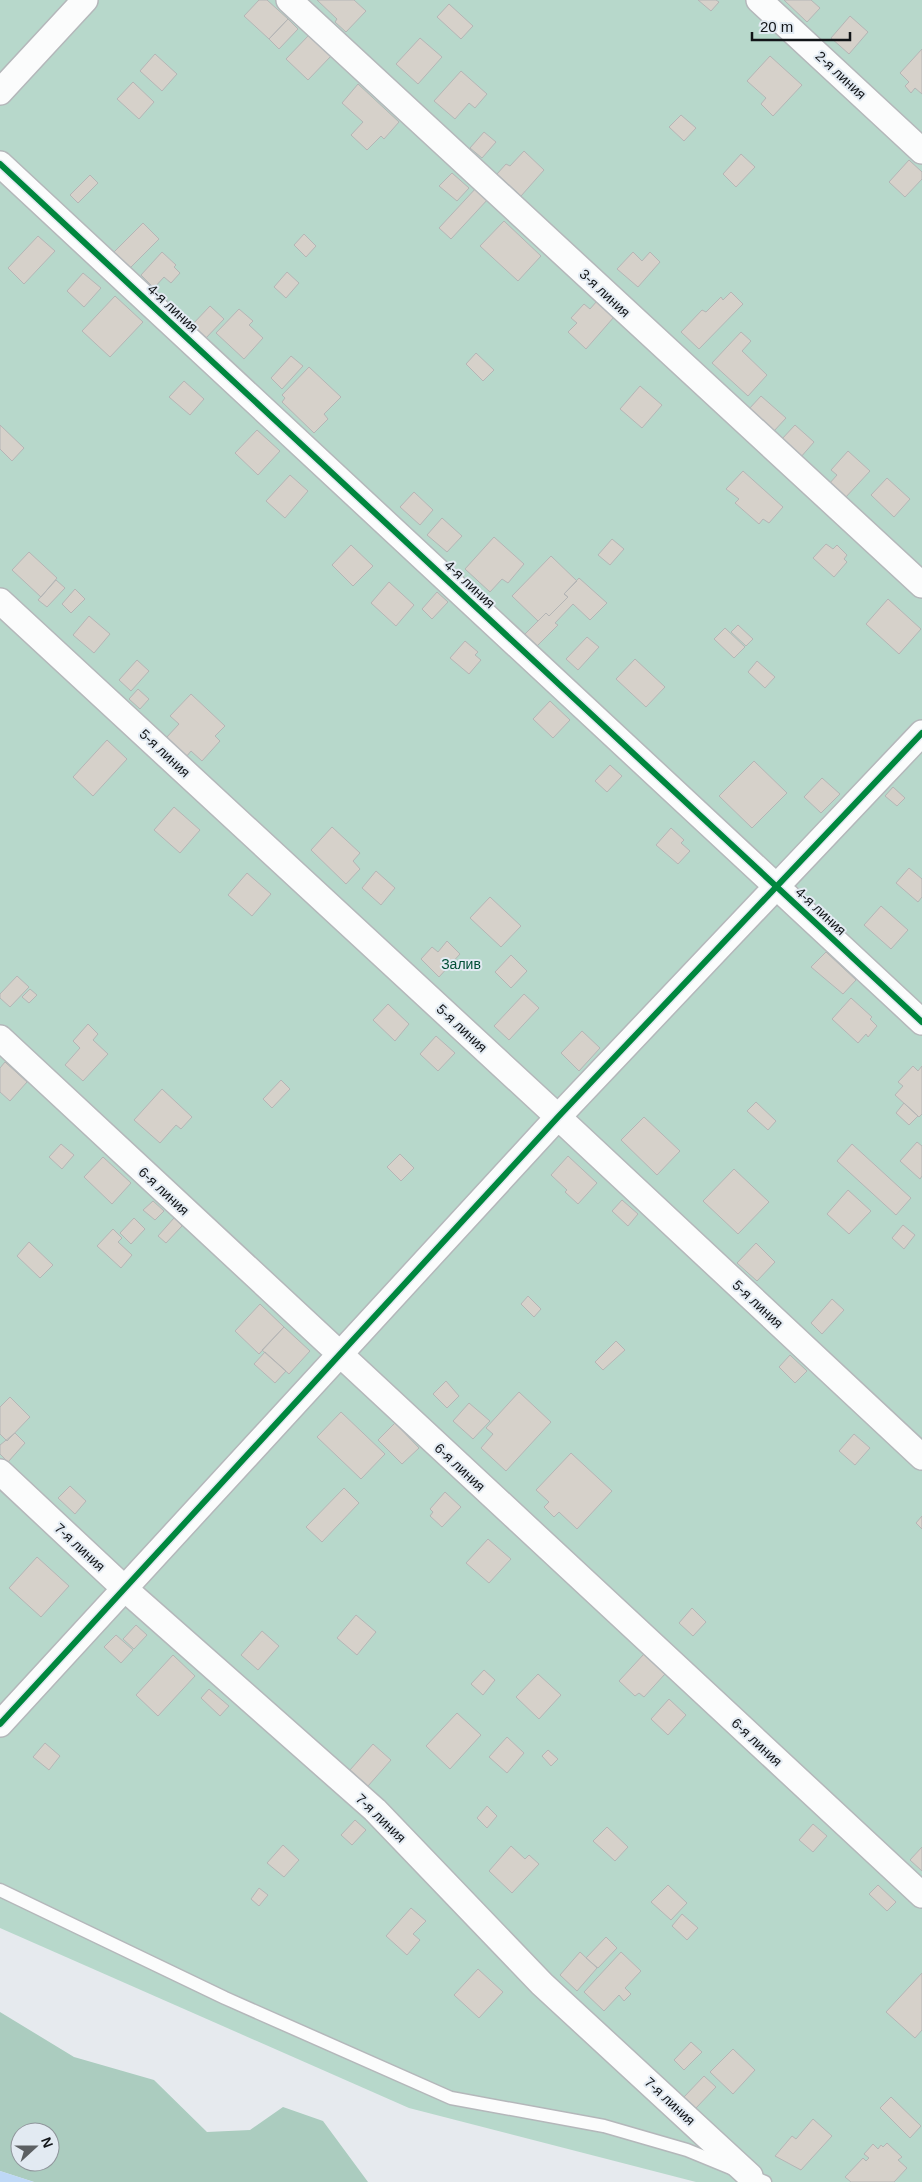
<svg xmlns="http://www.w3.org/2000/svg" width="922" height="2182" font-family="Helvetica,sans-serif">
<rect width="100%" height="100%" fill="#e6eaee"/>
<path fill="#b7d8cb" d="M0,0H922V2182H696L409,2108L0,1928Z"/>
<path fill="#abccbf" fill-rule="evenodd" d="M0,2012L74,2057L154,2080L207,2132L250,2130L283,2107L323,2121L368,2182H34L0,2171ZM20,2132H50V2162H20Z"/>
<path fill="#bed8f6" d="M0,2171L34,2182H0Z"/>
<path fill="#d6d1ca" stroke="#b4b5b5" d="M259,0H267L288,19L269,39L244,16Z
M317,0H354L366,11L346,32L335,22L337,19Z
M698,0H716L719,2L711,11Z
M784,0H811L820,8L807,22Z
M449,4L473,26L461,39L437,17Z
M850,16L868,32L849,54L831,38Z
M288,19L298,29L279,49L269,39Z
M309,35L331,56L308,80L286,59Z
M420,38L442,57L418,84L396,64Z
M922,49V94L915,88L911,93L905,86L909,82L900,73Z
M155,54L177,74L162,91L140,71Z
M770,56L802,85L773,116L761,104L766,98L747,81Z
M461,71L487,94L475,108L469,103L455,119L434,101Z
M133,82L154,102L139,119L117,99Z
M358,84L399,122L384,139L381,136L367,150L351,135L363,122L342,103Z
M681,115L696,128L684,141L669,127Z
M484,132L496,142L482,158L470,148Z
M524,151L544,170L521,196L497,174L506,164L510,166Z
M741,154L755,167L736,187L723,174Z
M909,160L922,172V179L905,197L889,182Z
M452,173L469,188L457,201L439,186Z
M90,175L98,183L78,203L70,195Z
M477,187L489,198L451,239L439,228Z
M504,221L541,256L518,281L480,246Z
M143,223L159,239L129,269L113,253Z
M304,234L316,246L306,257L294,245Z
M38,236L55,251L24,284L8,268Z
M162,252L176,265L174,267L180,273L171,283L164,277L154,288L141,275Z
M633,252L642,261L650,252L660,262L638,287L617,269Z
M287,272L299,283L286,298L274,287Z
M83,273L101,288L84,307L67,291Z
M731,292L743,304L699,349L681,332L702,310L706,312L721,297L723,300Z
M115,296L143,322L110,357L82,331Z
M597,301L614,317L586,349L568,332L577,323L571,318L584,304L590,309Z
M210,306L224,319L205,339L191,326Z
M239,309L253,321L249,325L263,338L244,359L216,333Z
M741,332L751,341L742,351L767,375L748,396L712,363Z
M476,353L494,370L483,381L466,364Z
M291,356L303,366L282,389L271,378Z
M309,367L341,397L324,414L328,419L314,433L282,402L285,398L282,395Z
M184,381L204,399L190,415L169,397Z
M640,386L662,405L642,428L620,409Z
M761,396L786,418L774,431L749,409Z
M0,425L24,448L12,461L0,449Z
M795,425L814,442L800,458L781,440Z
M257,430L280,451L258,475L235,453Z
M848,451L870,471L845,498L829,484L837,475L831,470Z
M743,471L783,507L769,523L763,519L759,524L735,503L739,499L726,489Z
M290,475L308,491L285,518L266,501Z
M887,478L910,499L894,517L871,495Z
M414,492L433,510L420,525L400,507Z
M442,518L462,536L447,552L427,535Z
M494,537L524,564L508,583L502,579L490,592L465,569Z
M612,539L624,549L610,565L598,555Z
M826,544L833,549L837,545L847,555L844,559L847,562L834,577L813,558Z
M351,545L373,566L353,586L332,565Z
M29,552L57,578L41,597L12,570Z
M551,556L577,581L564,594L568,597L549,616L546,613L538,621L512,596Z
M579,578L607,603L590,620L573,604L555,623L558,625L535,648L523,636L546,613L549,616L568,597L564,594Z
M56,580L65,588L47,607L38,600Z
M389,582L414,605L396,626L371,603Z
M75,589L85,599L71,613L62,604Z
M437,592L448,602L432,619L422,609Z
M888,599L921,629L899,654L866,624Z
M89,616L110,634L94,653L73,635Z
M738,625L753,639L746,646L731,632Z
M725,628L745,647L734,658L714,639Z
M587,637L599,647L578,670L566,659Z
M465,641L478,652L475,655L481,660L469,674L450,658Z
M635,659L665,687L646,707L616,679Z
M137,660L149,671L131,691L119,680Z
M757,661L775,677L765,688L748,672Z
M138,689L149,699L140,709L129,699Z
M191,694L225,726L215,736L220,741L202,761L191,751L186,757L166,738L179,724L170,716Z
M550,701L570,720L553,738L533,719Z
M107,740L127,759L93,796L73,777Z
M754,761L787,793L752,828L719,796Z
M610,765L622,776L607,792L595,781Z
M822,778L840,794L821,813L804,797Z
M893,787L905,798L897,806L885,796Z
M174,807L200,830L180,853L154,830Z
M332,827L360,853L353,861L360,869L346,884L311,850Z
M671,828L684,840L681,843L690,851L678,864L656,845Z
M909,868L922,879V897L918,902L896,883Z
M376,871L395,888L381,905L362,888Z
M247,873L271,894L252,916L228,895Z
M490,897L521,926L501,947L470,918Z
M881,906L908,930L891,949L864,925Z
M447,941L460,954L439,977L421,959L432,947L438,952Z
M826,952L856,980L843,994L811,967Z
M511,955L527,971L511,988L495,972Z
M17,976L29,987L10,1007L0,998V994Z
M30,989L37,995L29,1003L22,997Z
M524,994L539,1008L509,1040L494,1026Z
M851,998L872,1017L870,1019L877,1026L868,1037L866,1034L858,1043L832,1019Z
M388,1004L409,1024L395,1041L373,1020Z
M88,1024L98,1034L93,1040L108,1054L83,1081L65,1065L80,1048L73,1041Z
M582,1031L600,1048L579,1071L561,1053Z
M436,1036L455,1053L438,1071L420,1054Z
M5,1062L27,1082L10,1101L0,1092V1068Z
M913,1066L918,1071L922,1066V1114L919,1117L895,1095L903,1086L898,1082Z
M281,1080L290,1089L272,1108L263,1099Z
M162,1089L192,1117L181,1129L176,1125L160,1143L134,1120Z
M756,1102L776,1121L768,1130L747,1111Z
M904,1103L918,1116L909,1125L896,1113Z
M644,1117L680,1151L657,1175L621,1140Z
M917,1142L922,1146V1176L920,1179L900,1161Z
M61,1144L74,1155L62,1169L49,1157Z
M852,1144L911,1198L896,1215L837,1161Z
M400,1154L414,1168L401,1181L387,1167Z
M568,1156L597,1183L578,1204L565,1192L567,1190L551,1175Z
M103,1157L131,1183L112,1204L84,1177Z
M734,1169L769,1202L738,1234L703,1201Z
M848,1190L871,1211L849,1234L827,1214Z
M622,1200L638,1214L628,1226L612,1211Z
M153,1201L164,1211L155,1220L143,1210Z
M134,1218L145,1229L131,1244L120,1233Z
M174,1218L182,1226L166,1243L158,1236Z
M903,1225L915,1235L904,1249L892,1238Z
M113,1229L122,1238L118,1242L132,1255L121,1268L97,1246Z
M29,1242L53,1265L40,1278L17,1256Z
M756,1243L775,1262L757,1281L737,1263Z
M528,1296L541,1309L534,1317L521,1304Z
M832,1299L844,1310L822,1334L811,1323Z
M260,1304L284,1327L259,1354L235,1331Z
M284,1327L310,1351L289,1374L262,1350Z
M616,1341L625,1350L603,1370L595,1362Z
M265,1352L286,1371L275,1383L254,1364Z
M790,1355L807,1371L795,1383L779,1367Z
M446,1381L459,1396L447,1408L433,1394Z
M519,1392L551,1422L506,1471L481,1448L493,1434L486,1428Z
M10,1397L30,1417L7,1441L0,1434V1407Z
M469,1403L490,1421L473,1439L453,1421Z
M341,1412L385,1454L361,1479L317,1437Z
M395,1423L419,1448L402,1464L378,1440Z
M15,1433L25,1443L8,1462L0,1454V1445Z
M854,1434L870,1448L855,1465L839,1451Z
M571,1453L612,1491L577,1529L559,1512L554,1517L544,1507L549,1502L536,1490Z
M70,1486L86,1501L75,1514L58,1498Z
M344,1488L359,1503L322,1542L306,1527Z
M445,1492L461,1507L442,1527L430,1516L433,1512L430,1509Z
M922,1516V1529L916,1523Z
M488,1539L511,1559L489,1583L466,1563Z
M37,1557L69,1586L41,1617L9,1588Z
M692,1608L706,1622L693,1636L679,1623Z
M356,1615L376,1632L357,1655L337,1638Z
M136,1625L147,1635L134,1649L123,1639Z
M262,1631L279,1646L258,1670L241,1655Z
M116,1635L133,1650L121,1663L104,1647Z
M644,1654L665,1674L644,1697L639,1693L635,1696L619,1681Z
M173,1655L195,1676L158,1716L136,1695Z
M484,1670L495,1680L483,1695L471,1684Z
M538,1674L561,1695L539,1719L516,1697Z
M209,1689L229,1706L220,1716L201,1698Z
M669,1699L686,1715L668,1735L651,1719Z
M457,1713L481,1735L450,1769L426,1746Z
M507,1737L524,1753L507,1773L489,1757Z
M45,1743L60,1756L49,1770L33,1757Z
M373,1744L391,1760L368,1786L350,1770Z
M548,1750L558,1759L551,1766L542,1756Z
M487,1806L497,1816L487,1828L477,1818Z
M355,1820L366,1830L352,1845L341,1835Z
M813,1824L827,1836L813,1852L799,1840Z
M607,1827L628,1847L615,1861L593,1841Z
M283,1845L299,1860L284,1877L267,1863Z
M511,1846L525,1859L529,1855L539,1864L512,1893L489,1871Z
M922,1847V1871L910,1860Z
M668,1885L687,1903L671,1920L651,1902Z
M878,1885L896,1902L887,1911L869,1894Z
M259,1888L268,1895L259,1906L251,1899Z
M411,1908L426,1921L413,1934L420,1940L407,1955L386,1936Z
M682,1914L698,1928L687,1940L672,1926Z
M606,1937L617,1948L598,1968L586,1958Z
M580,1952L597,1968L577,1991L560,1975Z
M621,1952L641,1971L625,1988L631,1994L624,2001L619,1995L604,2011L584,1992Z
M478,1969L503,1992L479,2018L454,1995Z
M922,1973V2030L915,2038L886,2012Z
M691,2042L702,2052L684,2070L674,2060Z
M733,2049L755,2070L733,2094L710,2072Z
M704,2076L716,2087L696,2108L684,2097Z
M891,2097L921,2126L910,2138L880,2108Z
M813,2119L832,2136L801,2170L775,2156L792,2136L796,2139Z
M887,2143L902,2157L898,2160L907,2168L894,2182H851L845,2177L863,2158L866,2161L869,2158L864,2154L873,2144L878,2149L881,2145L883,2147Z"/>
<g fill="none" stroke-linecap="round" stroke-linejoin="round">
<g stroke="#b4b7ba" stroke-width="15">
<path id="service" d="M0,1890L225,1998L451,2098L604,2126L687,2150L765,2182"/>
</g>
<g stroke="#b4b7ba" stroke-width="28">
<path id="minor" d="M289,0L922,585
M759,0L922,151
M0,92L85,0
M0,164L922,1022
M0,601L558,1117L922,1457
M0,1038L922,1895
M0,1472L125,1589L375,1810L542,1984L750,2176
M0,1724L558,1117L922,733"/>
</g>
<use href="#service" stroke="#fbfcfc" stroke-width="12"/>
<use href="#minor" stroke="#fbfcfc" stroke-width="25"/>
<g stroke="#e2eaf2" stroke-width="9">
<path id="cycleway" d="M0,164L922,1022
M0,1724L558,1117L922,733"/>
</g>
<use href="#cycleway" stroke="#00873e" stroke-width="6"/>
</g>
<g text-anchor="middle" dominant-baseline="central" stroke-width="4" stroke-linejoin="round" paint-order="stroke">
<g font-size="14" fill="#121518" stroke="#e2eaf2">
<text transform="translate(841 75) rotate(43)">2-я линия</text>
<text transform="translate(605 293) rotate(43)">3-я линия</text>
<text transform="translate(173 308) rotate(43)">4-я линия</text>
<text transform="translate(470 584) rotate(43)">4-я линия</text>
<text transform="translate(165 753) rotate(43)">5-я линия</text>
<text transform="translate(821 911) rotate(43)">4-я линия</text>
<text transform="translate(462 1028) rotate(43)">5-я линия</text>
<text transform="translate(164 1191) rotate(43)">6-я линия</text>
<text transform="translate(758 1304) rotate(43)">5-я линия</text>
<text transform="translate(460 1467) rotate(43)">6-я линия</text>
<text transform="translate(80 1547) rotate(43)">7-я линия</text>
<text transform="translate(757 1742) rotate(43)">6-я линия</text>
<text transform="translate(381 1818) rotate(44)">7-я линия</text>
<text transform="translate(670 2101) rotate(43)">7-я линия</text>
</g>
<g font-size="14" fill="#014f36" stroke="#e2eaf2">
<text x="461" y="964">Залив</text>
</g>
</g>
<g transform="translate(35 2147) rotate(69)"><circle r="24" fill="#e2eaf2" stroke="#8f959b"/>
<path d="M0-4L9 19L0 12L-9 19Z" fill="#5c6063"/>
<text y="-8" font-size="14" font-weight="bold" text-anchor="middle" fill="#121518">N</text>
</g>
<path d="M752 32v8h98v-8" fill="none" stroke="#121518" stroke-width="2.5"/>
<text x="760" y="32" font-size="15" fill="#121518" stroke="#e2eaf2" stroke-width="4" paint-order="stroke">20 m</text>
</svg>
